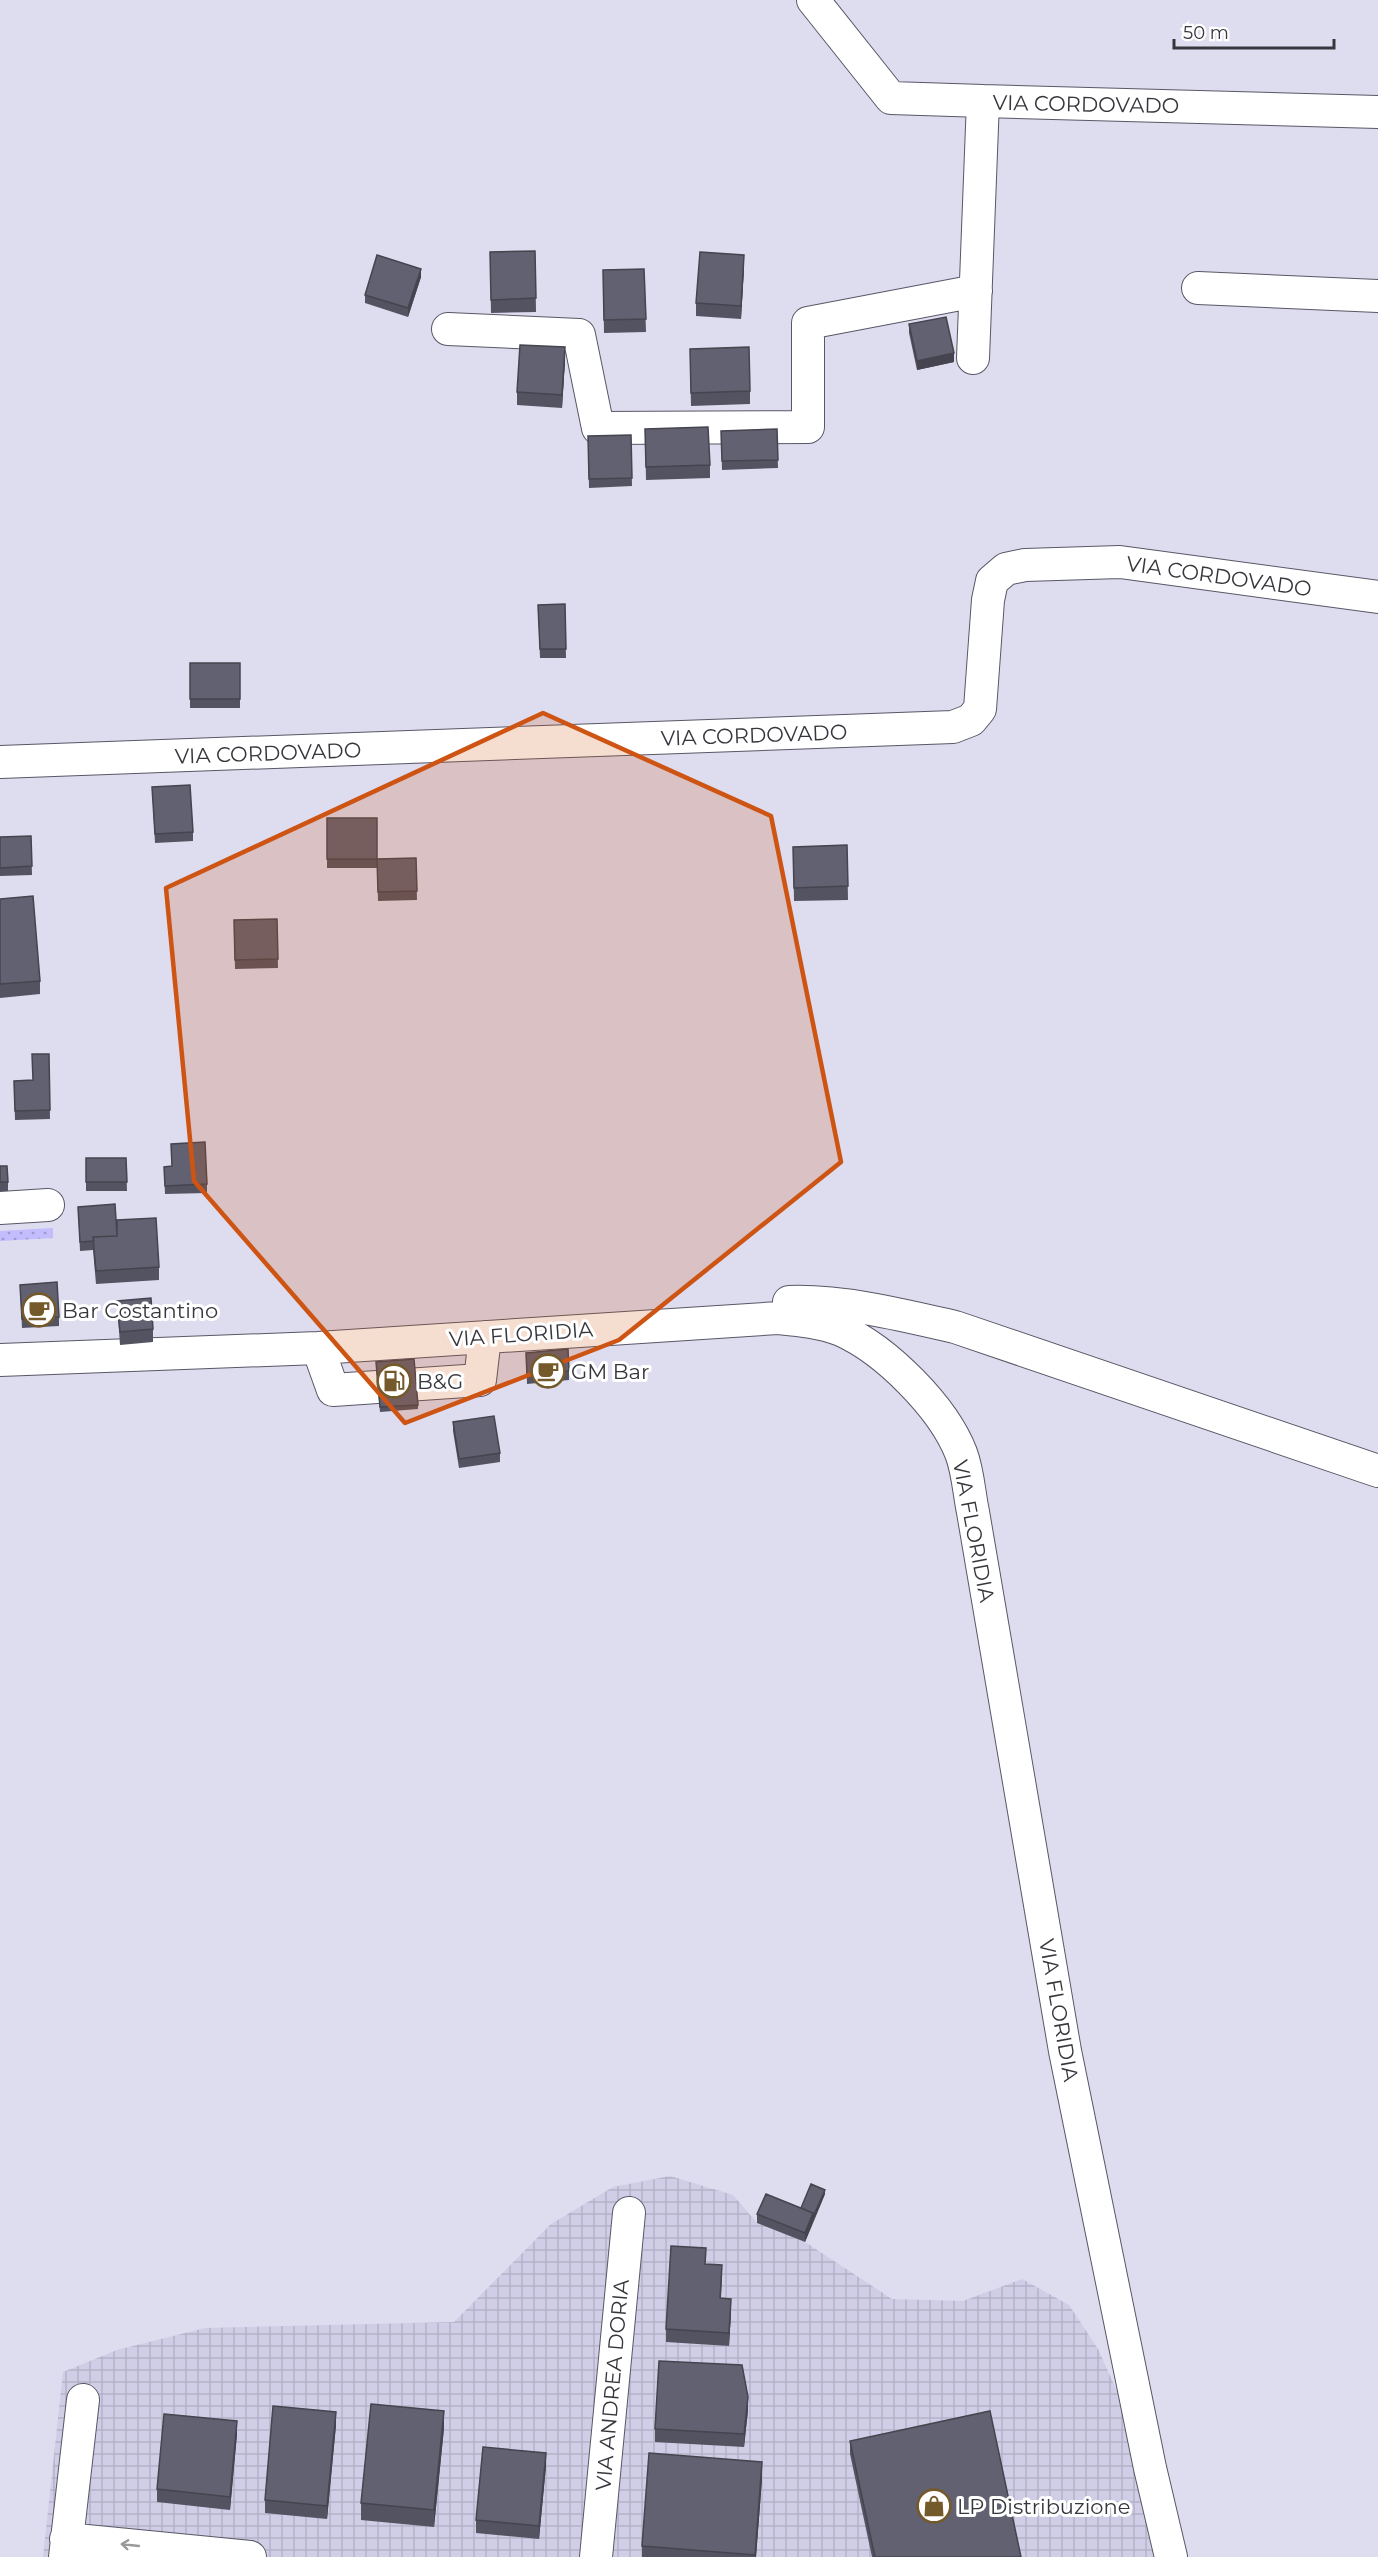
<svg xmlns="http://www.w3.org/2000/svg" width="1378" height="2557" font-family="Montserrat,sans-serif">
<defs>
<pattern id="industrial-grid" width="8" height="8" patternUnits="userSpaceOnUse" patternTransform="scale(1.5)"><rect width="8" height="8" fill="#d0cee7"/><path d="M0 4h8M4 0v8" fill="none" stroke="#b3b2c7"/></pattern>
<pattern id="grass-dots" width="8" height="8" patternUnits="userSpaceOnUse" patternTransform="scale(1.5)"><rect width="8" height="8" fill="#c3bcfd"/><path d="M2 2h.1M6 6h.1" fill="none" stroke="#9f9ace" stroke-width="1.8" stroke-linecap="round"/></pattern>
</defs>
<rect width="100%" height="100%" fill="#dedcef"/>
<path fill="url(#industrial-grid)" d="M670,2176L733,2195L757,2223L805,2242L892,2299L963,2301L1022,2279L1069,2305L1098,2349L1121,2400L1158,2557H43L63,2372L117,2350L205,2328L454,2322L551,2224L613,2187Z"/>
<path fill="url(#grass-dots)" d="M53,1228V1238L0,1241V1231Z"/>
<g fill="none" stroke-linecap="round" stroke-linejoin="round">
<g stroke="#585766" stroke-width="34">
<path id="minor" d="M813,0L891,98L983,101
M1198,288L1378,296
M448,329L579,335L598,428L808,427V323L976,291
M973,358L983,101L1378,112
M0,762L953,727L971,720L980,709L988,600L992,581L1006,569L1025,565L1120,562L1378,597
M0,1208L48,1205
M789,1302C842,1300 903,1315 955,1327L1378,1471
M318,1348L333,1390L480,1380L485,1337
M0,1360L318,1348L778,1318C798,1320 821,1322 841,1330C886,1350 943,1407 961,1453C968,1471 969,1493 973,1512L1065,2051L1150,2468L1171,2557
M66,2539L250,2557
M65,2557L83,2400
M596,2557L629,2213"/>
</g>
<use href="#minor" stroke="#fff" stroke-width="32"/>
</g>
<path fill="#545361" d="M535,251L536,312L491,313L490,252Z
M744,268L741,319L696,316V303Z
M644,269L646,332L604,333L603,270Z
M421,277L408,317L365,303V295Z
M909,324L954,362L917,370L909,333Z
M565,360L562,408L517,405V392Z
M690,362L750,391V404L691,406Z
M645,429L710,465V478L646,480Z
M777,429L778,468L722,470L721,431Z
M631,435L632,486L589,488L588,436Z
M565,604L566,658H540L538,605Z
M190,663H240V708H190Z
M152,787L193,832V841L155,843Z
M327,818H377V868H327Z
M31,836L32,875L0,876V837Z
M847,845L848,900L794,901L793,847Z
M416,858L417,900L378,901L377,859Z
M0,899L40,981V994L0,998Z
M277,919L278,968L235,969L234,920Z
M49,1054L50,1119L15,1120L14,1081L33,1080Z
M86,1158H126L127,1191H86Z
M0,1166L8,1182V1191H0Z
M164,1167L207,1184V1193L165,1194Z
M78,1207L117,1227L159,1267V1280L96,1284L93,1250L80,1251Z
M20,1285L59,1317V1326L22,1328Z
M117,1301L153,1329V1342L120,1345Z
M526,1353L569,1371V1380L527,1384Z
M376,1367L418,1405V1409L380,1412Z
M453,1422L500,1453V1462L459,1468L453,1431Z
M825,2194L805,2242L757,2223V2214L801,2208Z
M705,2264L722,2279L721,2298L731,2312L729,2346L666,2342V2329Z
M748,2410L744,2447L655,2442V2429Z
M336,2425L327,2519L265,2513V2500Z
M444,2428L434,2527L361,2520V2503Z
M237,2434L230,2510L157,2502V2489Z
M850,2441L1021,2557H872L850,2454Z
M546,2466L539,2539L476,2533V2520Z
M762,2479L756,2557H642V2546Z"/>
<path fill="#45444f" d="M744,255V268L741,319V306Z
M421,269V277L408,317V308Z
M565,347V360L562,408V395Z
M954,353V362L917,370V361Z
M825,2190V2194L805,2242V2233L813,2213Z
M731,2299V2312L729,2346V2333Z
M748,2397V2410L744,2447V2434Z
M444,2411V2428L434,2527V2510Z
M336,2412V2425L327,2519V2506Z
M237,2421V2434L230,2510V2497Z
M546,2453V2466L539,2539V2526Z
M762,2462V2479L756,2557H755Z"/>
<path fill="#626171" stroke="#45444f" stroke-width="1.5" d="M535,251L536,298L491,300L490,252Z
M700,252L744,255L741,306L696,303Z
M377,255L421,269L408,308L365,295Z
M644,269L646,319L604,320L603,270Z
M946,317L954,353L917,361L909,324Z
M520,345L565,347L562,395L517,392Z
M749,347L750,391L691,393L690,349Z
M708,427L710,465L646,467L645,429Z
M777,429L778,460L722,461L721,431Z
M631,435L632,478L589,479L588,436Z
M565,604L566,649H540L538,605Z
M190,663H240V699H190Z
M190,785L193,832L155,834L152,787Z
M327,818H377V859H327Z
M31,836L32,866L0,868V837Z
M847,845L848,886L794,888L793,847Z
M416,858L417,891L378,892L377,859Z
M33,896L40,981L0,984V899Z
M277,919L278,959L235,960L234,920Z
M32,1054H49L50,1110L15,1111L14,1081L33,1080Z
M205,1142L207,1184L165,1186L164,1167L172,1166L171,1144Z
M86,1158H126L127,1182H86Z
M0,1166H7L8,1182H0Z
M115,1204L117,1236L93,1237L94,1241L80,1242L78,1207Z
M156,1218L159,1267L96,1271L93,1237L117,1236V1220Z
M57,1282L59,1317L22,1319L20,1285Z
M151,1298L153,1329L120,1332L117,1301Z
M568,1349L569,1371L527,1375L526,1353Z
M414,1359L418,1405L380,1407L376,1362Z
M494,1416L500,1453L459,1459L453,1422Z
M811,2184L825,2190L813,2217V2213L801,2208Z
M766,2194L813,2213L805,2233L757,2214Z
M671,2246L706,2248L705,2264L722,2265L720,2298L731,2299L729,2333L666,2329Z
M659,2361L742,2365L748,2397L744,2434L655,2429Z
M371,2404L444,2411L434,2510L361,2503Z
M273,2406L336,2412L327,2506L265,2500Z
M990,2411L1021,2557H875L850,2441Z
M164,2414L237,2421L230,2497L157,2489Z
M483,2447L546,2453L539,2526L476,2520Z
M649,2453L762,2462L755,2555L642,2546Z"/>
<defs><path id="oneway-shaft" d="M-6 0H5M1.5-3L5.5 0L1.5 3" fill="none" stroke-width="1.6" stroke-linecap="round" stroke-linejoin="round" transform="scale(1.5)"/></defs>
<use stroke="#9a9a9e" href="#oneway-shaft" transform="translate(130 2545) rotate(-174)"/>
<path fill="#cd5413" fill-opacity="0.2" stroke="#cd5413" stroke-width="4.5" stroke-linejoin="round" d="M543,713L771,816L841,1162L619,1340L405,1423L194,1181L166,888Z"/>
<defs>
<g id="cafe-ring" transform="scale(1.725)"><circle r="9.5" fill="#fff" stroke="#74592b" stroke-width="1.5"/><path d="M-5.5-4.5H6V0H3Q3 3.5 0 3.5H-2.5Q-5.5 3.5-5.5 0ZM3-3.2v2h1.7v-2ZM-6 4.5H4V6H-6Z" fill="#74592b"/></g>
<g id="fuel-ring" transform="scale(1.725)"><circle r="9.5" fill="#fff" stroke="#74592b" stroke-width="1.5"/><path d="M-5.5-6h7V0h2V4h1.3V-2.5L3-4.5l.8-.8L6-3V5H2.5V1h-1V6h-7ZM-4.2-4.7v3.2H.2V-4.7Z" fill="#74592b"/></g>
<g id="shop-ring" transform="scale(1.725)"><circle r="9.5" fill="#fff" stroke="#74592b" stroke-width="1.5"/><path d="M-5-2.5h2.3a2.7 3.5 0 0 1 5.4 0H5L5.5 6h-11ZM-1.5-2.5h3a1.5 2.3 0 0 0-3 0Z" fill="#74592b"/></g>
</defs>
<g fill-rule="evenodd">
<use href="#cafe-ring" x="39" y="1310"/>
<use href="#cafe-ring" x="548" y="1371"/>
<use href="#fuel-ring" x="394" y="1381"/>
<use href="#shop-ring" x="934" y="2506"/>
</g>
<g text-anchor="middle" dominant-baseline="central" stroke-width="6" stroke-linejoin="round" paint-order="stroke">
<g font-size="21" fill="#36363d" stroke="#fff">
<text transform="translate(1086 104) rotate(1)">VIA CORDOVADO</text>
<text transform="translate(1219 576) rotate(8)">VIA CORDOVADO</text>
<text transform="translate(754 735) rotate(-2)">VIA CORDOVADO</text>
<text transform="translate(268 753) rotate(-2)">VIA CORDOVADO</text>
<text transform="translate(521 1334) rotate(-4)">VIA FLORIDIA</text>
<text transform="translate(974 1531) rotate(79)">VIA FLORIDIA</text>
<text transform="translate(1059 2010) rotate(80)">VIA FLORIDIA</text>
<text transform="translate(612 2385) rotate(-85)">VIA ANDREA DORIA</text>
</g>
<g font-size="21" fill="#36363d" stroke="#fff" text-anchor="start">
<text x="62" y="1310">Bar Costantino</text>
<text x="571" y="1371">GM Bar</text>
<text x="417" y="1381">B&amp;G</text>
<text x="957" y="2506">LP Distribuzione</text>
</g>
</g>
<path d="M1174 39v9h160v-9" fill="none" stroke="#36363d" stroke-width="3"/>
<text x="1183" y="39" font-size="18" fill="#36363d" stroke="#ffffff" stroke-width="4.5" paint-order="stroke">50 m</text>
</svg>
